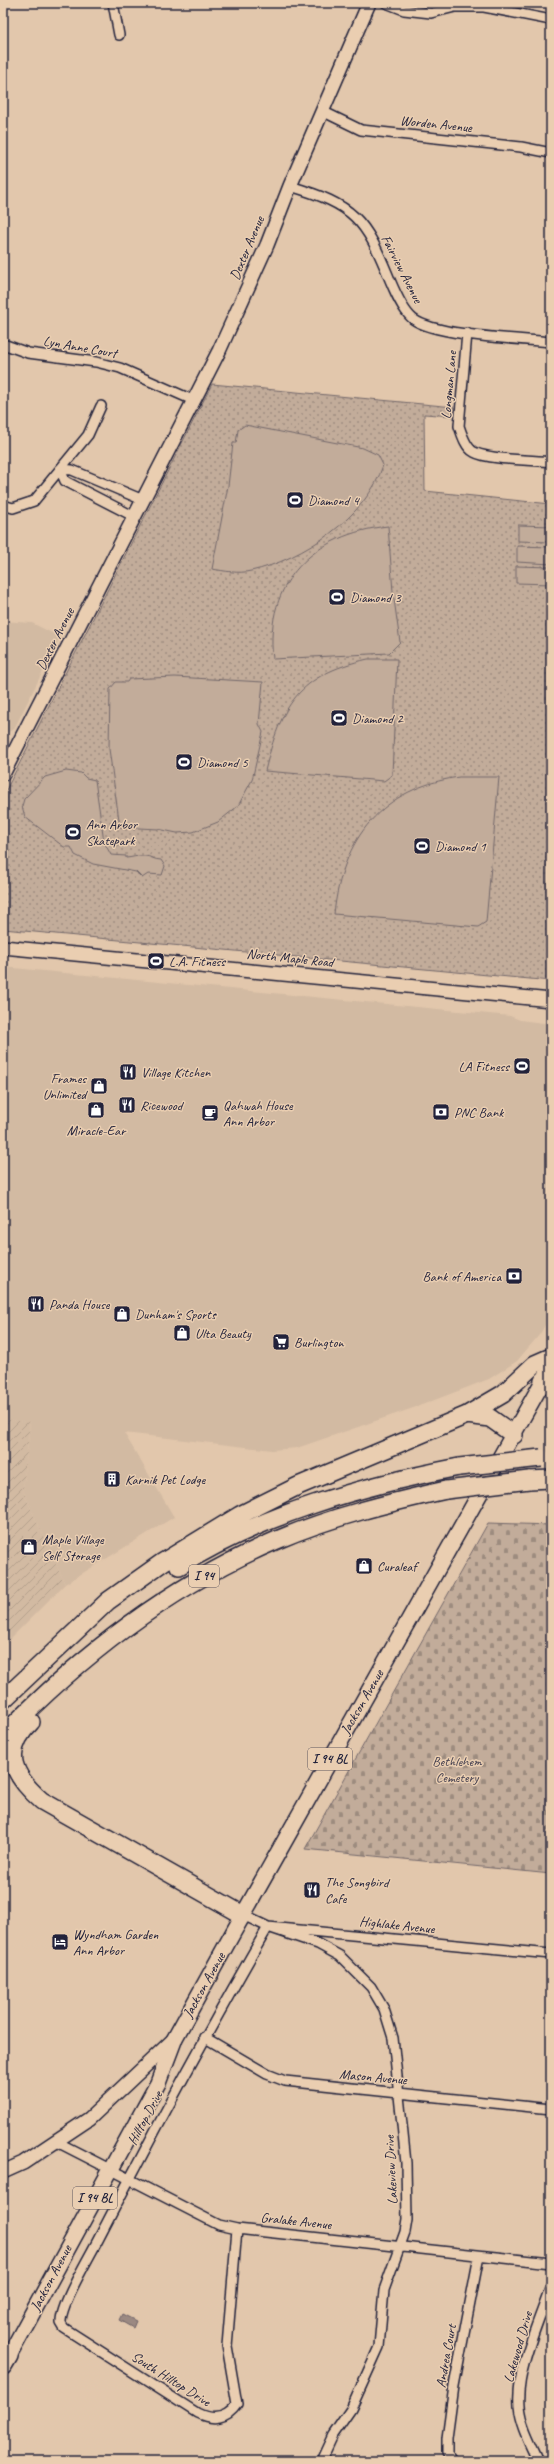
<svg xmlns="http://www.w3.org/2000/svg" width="554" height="2464" font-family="Caveat,sans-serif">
<defs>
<pattern id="industrial-furrows" width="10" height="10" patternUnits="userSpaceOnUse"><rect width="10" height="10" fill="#d2baa2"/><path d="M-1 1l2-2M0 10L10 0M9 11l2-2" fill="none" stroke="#b4a08c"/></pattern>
<pattern id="grass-dots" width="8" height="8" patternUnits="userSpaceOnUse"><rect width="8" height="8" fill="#c2ac9a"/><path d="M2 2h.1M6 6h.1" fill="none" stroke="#9d8c7f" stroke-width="1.8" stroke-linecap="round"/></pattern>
<pattern id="cemetery-stones" width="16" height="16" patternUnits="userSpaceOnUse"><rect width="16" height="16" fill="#c2ac9a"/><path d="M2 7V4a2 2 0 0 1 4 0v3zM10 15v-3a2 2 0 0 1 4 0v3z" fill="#9d8c7f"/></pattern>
</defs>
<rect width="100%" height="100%" fill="#e2c7ac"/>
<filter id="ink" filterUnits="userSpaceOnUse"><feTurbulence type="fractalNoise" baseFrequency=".025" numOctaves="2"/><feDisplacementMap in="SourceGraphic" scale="8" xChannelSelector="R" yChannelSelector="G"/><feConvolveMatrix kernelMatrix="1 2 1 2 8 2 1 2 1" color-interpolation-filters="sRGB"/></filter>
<g filter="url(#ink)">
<path fill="#d2baa2" d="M3,621L32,623L60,637L14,729L3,735Z
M3,967L510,1016L520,1020L551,1024V1314L540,1334L517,1361L489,1379L419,1406L297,1448L272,1450L124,1433L174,1517L65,1584L23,1491L30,1423L3,1419Z"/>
<path fill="url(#industrial-furrows)" d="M3,1419L30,1422L23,1491L65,1584L3,1646Z"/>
<path fill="url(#grass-dots)" stroke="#72676a" d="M212,384L454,407L453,416L424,414L425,491L551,504V981L3,929V796Z"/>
<path fill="url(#cemetery-stones)" stroke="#72676a" d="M488,1523L551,1525V1874L305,1849Z"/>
<path fill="#c2ac9a" stroke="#72676a" d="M245,425L363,448L378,455L383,465C368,516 302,560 251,571C238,574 225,571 212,569L228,486L233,443H236L238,430Z
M518,525L551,526V542L518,541Z
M388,526L393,592L400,642L389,653L273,659C264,581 314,534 388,526Z
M517,546L551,547V564L517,562Z
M516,566L551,567V584L516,583Z
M368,659H397L392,775L384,781L265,771C281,705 298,675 368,659Z
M175,677L263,682L259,724L263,732L252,780L238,806L218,822L193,832L177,833L158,829L120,827L109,749L110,689L116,682H127L129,679Z
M66,771L81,773L86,778L95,780L104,842L111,855L126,856V858C131,858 138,855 145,856C150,856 154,860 161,860L165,866L162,875L148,874L142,878L136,872L93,864L75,855L71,847H64L25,817L22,806L24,799L45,777Z
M459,777H499L486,922L478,927L334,914C342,838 382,788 459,777Z"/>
<path fill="#9b8982" stroke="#6b6066" d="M122,2314L136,2321L133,2328L119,2320Z"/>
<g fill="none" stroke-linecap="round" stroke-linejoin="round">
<g stroke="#22223b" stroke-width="12">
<path id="street" d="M113,3L119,35
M386,3L404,10L431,13L455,7H484L551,20
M322,111L361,130L521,147L551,153
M290,186C354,205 365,218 390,280C395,292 403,311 413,319C435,336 521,339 551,342
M467,333L459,426C462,435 466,448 474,452C488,460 534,460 551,462
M3,344L28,353L96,362L120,368L195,401
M3,505L13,508L34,501L88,435L101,406
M135,517L65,481L60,469L72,470L143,500
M243,1915L268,1927L551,1954
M204,2037L267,2074L285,2081L551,2109
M57,2142L219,2225L237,2229L551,2263
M237,2229L227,2346L237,2404C227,2419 213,2421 197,2413L64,2328L61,2323C60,2305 90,2256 99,2238C153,2133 209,2029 268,1927L318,1944L340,1956L371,1987L384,2009L393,2038L406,2163L407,2220L405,2232L384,2290L379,2347L351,2409L333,2435L321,2461
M452,2461L447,2454V2438L454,2386L479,2256
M539,2461C531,2443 521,2426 519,2406C516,2370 539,2321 551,2286"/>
</g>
<g stroke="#22223b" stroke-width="16">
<path id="secondary" d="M3,774L219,351L267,245L290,186L369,3
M3,947L551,1000
M3,2172L23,2163L89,2119L175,2038"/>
</g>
<g stroke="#22223b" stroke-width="18">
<path id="primary" d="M9,2356L158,2083L175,2038L234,1931L551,1367"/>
</g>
<g stroke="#22223b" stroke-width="20">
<path id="highway" d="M543,1381L551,1386
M467,1415L490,1418L514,1435
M529,1480L551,1479
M179,1566C263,1514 361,1486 459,1467
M3,1700L108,1601L163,1562L240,1515L298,1486L467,1415L503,1394L535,1364L551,1357
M31,1722C0,1752 14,1777 42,1801L243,1915
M3,1736C82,1654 172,1585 277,1540C331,1517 388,1503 446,1490
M3,2366L9,2356"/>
</g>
<use href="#street" stroke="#eaceb1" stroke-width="9"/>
<use href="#secondary" stroke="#eaceb1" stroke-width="13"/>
<use href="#primary" stroke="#eaceb1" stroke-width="15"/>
<use href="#highway" stroke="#eaceb1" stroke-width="17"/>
<g stroke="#22223b" stroke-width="20" stroke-linecap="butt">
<path id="highway-bridge" d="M459,1467L541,1458
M446,1490L529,1480"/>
</g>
<use href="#highway-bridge" stroke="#eaceb1" stroke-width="17"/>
</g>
</g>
<defs>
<g id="stadium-square" transform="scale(0.9)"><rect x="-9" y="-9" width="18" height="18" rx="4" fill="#22223b" stroke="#eaceb1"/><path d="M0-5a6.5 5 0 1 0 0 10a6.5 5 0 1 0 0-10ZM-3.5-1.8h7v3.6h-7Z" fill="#fff"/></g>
<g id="restaurant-square" transform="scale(0.9)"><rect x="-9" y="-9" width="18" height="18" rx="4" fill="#22223b" stroke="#eaceb1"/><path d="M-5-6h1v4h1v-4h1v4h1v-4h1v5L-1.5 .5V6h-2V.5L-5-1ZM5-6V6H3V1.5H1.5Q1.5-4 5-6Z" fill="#fff"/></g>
<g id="shop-square" transform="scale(0.9)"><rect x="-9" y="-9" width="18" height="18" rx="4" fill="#22223b" stroke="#eaceb1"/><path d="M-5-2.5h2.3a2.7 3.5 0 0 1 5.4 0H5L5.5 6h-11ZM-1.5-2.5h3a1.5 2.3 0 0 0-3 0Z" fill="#fff"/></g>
<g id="bank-square" transform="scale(0.9)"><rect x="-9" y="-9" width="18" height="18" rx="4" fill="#22223b" stroke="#eaceb1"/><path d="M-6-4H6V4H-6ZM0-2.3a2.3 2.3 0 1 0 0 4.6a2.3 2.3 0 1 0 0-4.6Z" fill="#fff"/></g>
<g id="cafe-square" transform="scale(0.9)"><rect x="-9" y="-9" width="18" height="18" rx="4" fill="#22223b" stroke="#eaceb1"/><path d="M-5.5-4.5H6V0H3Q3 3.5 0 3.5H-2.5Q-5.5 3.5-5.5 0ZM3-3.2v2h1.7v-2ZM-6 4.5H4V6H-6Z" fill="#fff"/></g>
<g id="supermarket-square" transform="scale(0.9)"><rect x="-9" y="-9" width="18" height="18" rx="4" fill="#22223b" stroke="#eaceb1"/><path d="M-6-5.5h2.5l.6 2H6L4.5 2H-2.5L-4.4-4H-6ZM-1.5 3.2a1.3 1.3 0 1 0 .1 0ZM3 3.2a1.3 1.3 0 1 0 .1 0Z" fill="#fff"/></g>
<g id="building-square" transform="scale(0.9)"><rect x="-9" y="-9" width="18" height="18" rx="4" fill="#22223b" stroke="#eaceb1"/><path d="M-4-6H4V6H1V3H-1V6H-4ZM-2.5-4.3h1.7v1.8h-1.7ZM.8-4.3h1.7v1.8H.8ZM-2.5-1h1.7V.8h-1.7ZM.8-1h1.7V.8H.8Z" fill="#fff"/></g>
<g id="hotel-square" transform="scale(0.9)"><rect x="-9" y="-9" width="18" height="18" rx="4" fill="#22223b" stroke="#eaceb1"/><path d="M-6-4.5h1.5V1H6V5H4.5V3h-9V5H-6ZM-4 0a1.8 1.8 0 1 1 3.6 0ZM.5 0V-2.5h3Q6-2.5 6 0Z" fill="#fff"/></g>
</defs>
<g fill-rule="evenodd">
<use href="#stadium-square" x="295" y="500"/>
<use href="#stadium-square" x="337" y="597"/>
<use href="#stadium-square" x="339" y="718"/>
<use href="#stadium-square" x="184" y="762"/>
<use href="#stadium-square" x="73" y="832"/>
<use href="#stadium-square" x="422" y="846"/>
<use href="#stadium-square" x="156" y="961"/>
<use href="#stadium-square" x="522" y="1066"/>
<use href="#restaurant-square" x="128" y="1072"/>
<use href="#shop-square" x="99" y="1086"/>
<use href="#restaurant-square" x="127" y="1105"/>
<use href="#shop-square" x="96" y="1110"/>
<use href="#bank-square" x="441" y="1112"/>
<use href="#cafe-square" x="210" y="1113"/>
<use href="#bank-square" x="514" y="1276"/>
<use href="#restaurant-square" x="36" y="1304"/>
<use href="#shop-square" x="122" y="1314"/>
<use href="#shop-square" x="182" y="1333"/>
<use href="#supermarket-square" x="281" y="1342"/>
<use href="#building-square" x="112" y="1479"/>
<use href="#shop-square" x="29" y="1547"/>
<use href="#shop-square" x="364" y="1566"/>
<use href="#restaurant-square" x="312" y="1890"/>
<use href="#hotel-square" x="60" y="1942"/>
</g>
<g text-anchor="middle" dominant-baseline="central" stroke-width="3" stroke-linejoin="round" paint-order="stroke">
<g fill="#eaceb1" stroke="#5e565e" stroke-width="1">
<rect x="189" y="1565" width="30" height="22" rx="3"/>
<rect x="308" y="1748" width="44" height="22" rx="3"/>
<rect x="73" y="2187" width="44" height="22" rx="3"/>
</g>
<g font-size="13" font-weight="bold" fill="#22223b">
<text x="204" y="1576">I 94</text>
<text x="330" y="1759">I 94 BL</text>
<text x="95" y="2198">I 94 BL</text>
</g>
<g font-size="14" fill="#22223b" stroke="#eaceb1">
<text transform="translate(436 124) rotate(6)">Worden Avenue</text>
<text transform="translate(247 248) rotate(-67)">Dexter Avenue</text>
<text transform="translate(402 269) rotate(63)">Fairview Avenue</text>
<text transform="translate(80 347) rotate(10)">Lyn Anne Court</text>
<text transform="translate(449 385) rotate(-85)">Longman Lane</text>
<text transform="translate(55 639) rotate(-63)">Dexter Avenue</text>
<text transform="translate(290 958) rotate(6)">North Maple Road</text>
<text transform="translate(362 1702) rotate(-60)">Jackson Avenue</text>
<text transform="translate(397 1925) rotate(6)">Highlake Avenue</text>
<text transform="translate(204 1985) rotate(-61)">Jackson Avenue</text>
<text transform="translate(373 2077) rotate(5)">Mason Avenue</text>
<text transform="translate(145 2118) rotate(-62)">Hilltop Drive</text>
<text transform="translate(391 2170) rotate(-93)">Lakeview Drive</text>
<text transform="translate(296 2221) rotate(6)">Gralake Avenue</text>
<text transform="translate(51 2278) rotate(-62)">Jackson Avenue</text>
<text transform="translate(518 2347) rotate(-74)">Lakewood Drive</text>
<text transform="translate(446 2356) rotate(-80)">Andrea Court</text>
<text transform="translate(171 2379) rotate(32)">South Hilltop Drive</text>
</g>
<g font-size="14" fill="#22223b" stroke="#eaceb1" text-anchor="start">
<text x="308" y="500">Diamond 4</text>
<text x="350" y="597">Diamond 3</text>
<text x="352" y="718">Diamond 2</text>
<text x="197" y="762">Diamond 5</text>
<text x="86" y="824">Ann Arbor<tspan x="86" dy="16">Skatepark</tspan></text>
<text x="435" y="846">Diamond 1</text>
<text x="169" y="961">L.A. Fitness</text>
<text x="509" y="1066" text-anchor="end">LA Fitness</text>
<text x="141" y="1072">Village Kitchen</text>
<text x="86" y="1078" text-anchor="end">Frames<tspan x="86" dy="16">Unlimited</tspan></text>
<text x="140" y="1105">Ricewood</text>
<text x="223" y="1105">Qahwah House<tspan x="223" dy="16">Ann Arbor</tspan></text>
<text x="454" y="1112">PNC Bank</text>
<text x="96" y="1130" text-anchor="middle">Miracle-Ear</text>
<text x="501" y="1276" text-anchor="end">Bank of America</text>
<text x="49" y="1304">Panda House</text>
<text x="135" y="1314">Dunham's Sports</text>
<text x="195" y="1333">Ulta Beauty</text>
<text x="294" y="1342">Burlington</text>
<text x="125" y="1479">Karnik Pet Lodge</text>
<text x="42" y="1539">Maple Village<tspan x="42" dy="16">Self Storage</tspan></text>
<text x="377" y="1566">Curaleaf</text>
<text x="325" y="1882">The Songbird<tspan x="325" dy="16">Cafe</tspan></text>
<text x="73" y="1934">Wyndham Garden<tspan x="73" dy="16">Ann Arbor</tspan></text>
</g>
<g font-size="14" fill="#423e4e" stroke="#eaceb1">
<text x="457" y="1761">Bethlehem<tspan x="457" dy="16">Cemetery</tspan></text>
</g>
</g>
<rect width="554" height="2464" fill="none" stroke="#eaceb1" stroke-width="16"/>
<rect x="8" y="8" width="538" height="2448" fill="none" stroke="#22223b" stroke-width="1.5" filter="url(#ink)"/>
</svg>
